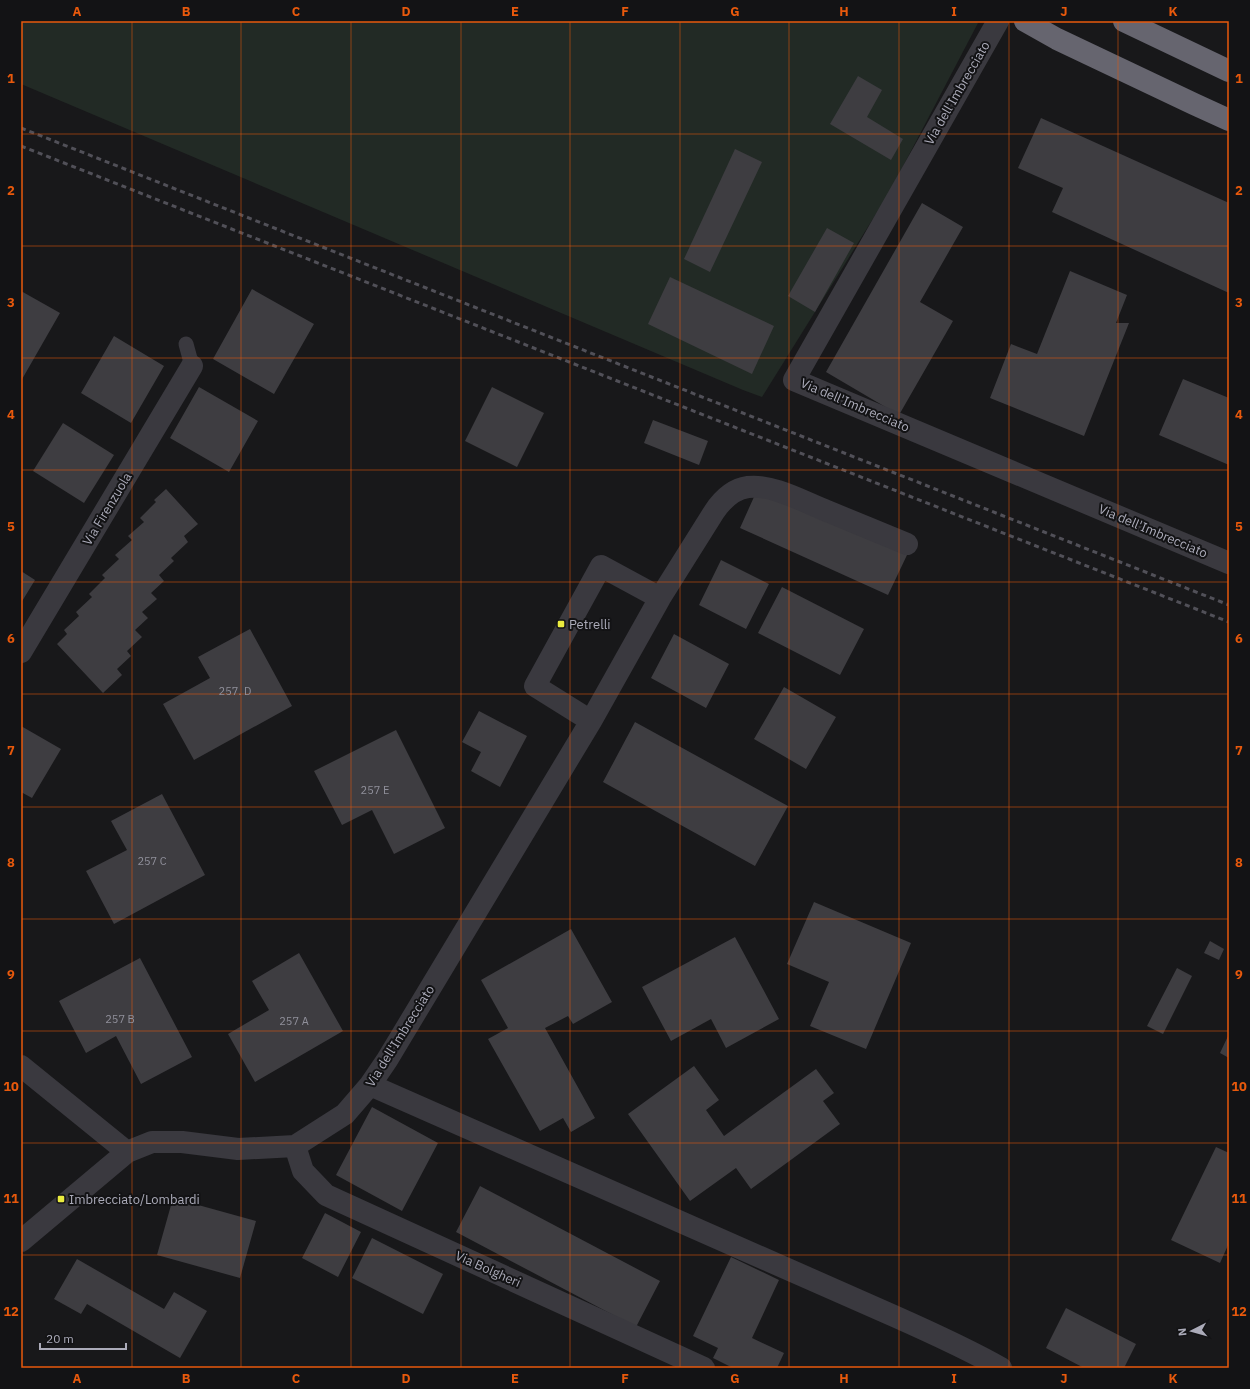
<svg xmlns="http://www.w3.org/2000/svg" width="1250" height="1389" font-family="'IBM Plex Sans',sans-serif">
<rect width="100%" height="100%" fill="#18181a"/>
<path fill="#222a25" d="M21,21H975L978,23L889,193L762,397L743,390L21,84Z"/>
<path fill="#3e3d41" d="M858,76L882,90L867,117L903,139L891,160L830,124Z
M1041,118L1229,203V293L1052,212L1063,188L1018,168Z
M735,149L762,162L710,272L684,259Z
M922,203L963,227L920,302L953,321L899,415L826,372Z
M827,228L854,243L815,312L788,296Z
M1070,271L1127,295L1116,323H1129L1084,436L990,398L1011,344L1037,354Z
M670,277L774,326L752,374L648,324Z
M252,289L314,324L274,394L213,359Z
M21,291L60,313L21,381Z
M114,336L164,366L131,423L81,393Z
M1183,379L1229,398V465L1159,435Z
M199,387L258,421L229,472L170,438Z
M492,387L544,413L517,467L465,441Z
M653,420L708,441L699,465L644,443Z
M63,423L114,455L84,503L33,471Z
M758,488L907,555L888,595L740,528Z
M166,489L198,524L184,536L188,542L171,558L174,561L159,575L164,581L151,593L157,599L142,612L148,618L135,630L142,637L127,651L131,656L117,669L122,675L103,693L57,644L67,634L64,630L79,616L76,612L92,597L89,594L105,578L102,575L119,559L115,555L132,540L128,536L144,522L140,518L156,502L154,500Z
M721,560L769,584L746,629L699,605Z
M21,571L35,580L21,603Z
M782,587L864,629L840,675L758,633Z
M250,629L292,706L194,760L163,704L210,678L198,657Z
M674,634L729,664L706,708L651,678Z
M784,687L836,717L806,769L754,739Z
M479,711L527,736L500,787L471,771L481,752L462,742Z
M635,722L788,806L755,866L603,782Z
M21,726L61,749L32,798L21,792Z
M396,730L445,828L394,854L372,810L342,825L314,771Z
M162,794L205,875L114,924L86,871L127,850L111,821Z
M814,902L911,943L866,1049L810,1026L829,982L787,964Z
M571,929L612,1002L573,1024L568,1016L545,1028L595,1118L571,1132L563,1118L540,1131L488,1039L508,1028L481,980Z
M735,937L779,1019L726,1048L711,1019L671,1041L642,987Z
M1210,941L1224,949L1219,960L1204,953Z
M299,953L343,1031L255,1082L228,1034L269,1010L252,981Z
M140,958L192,1057L141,1084L116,1036L86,1053L59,1001Z
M1177,968L1192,976L1163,1034L1147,1026Z
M1229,1034V1058L1220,1053Z
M694,1066L719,1100L706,1110L724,1136L816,1069L834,1093L823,1101L840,1124L751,1189L736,1168L690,1201L628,1114Z
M372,1107L438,1143L402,1211L336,1175Z
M1216,1147L1229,1153V1243L1220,1263L1171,1240Z
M480,1186L660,1281L636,1327L456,1232Z
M173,1198L256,1221L240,1278L157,1255Z
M325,1213L361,1232L338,1277L302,1258Z
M372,1238L443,1274L423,1314L352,1278Z
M731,1257L779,1280L752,1338L784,1353L777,1368H733L713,1358L718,1348L693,1336Z
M77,1259L164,1309L174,1292L207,1311L180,1358L87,1304L81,1314L54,1299Z
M1066,1308L1136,1344L1124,1368H1084L1046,1348Z"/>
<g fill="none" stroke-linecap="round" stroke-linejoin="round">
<path stroke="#3a393f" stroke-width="15" d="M186,344L192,366"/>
<path stroke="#3a393f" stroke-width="22" d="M998,21L794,380L1229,563
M21,652L192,366
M591,721L535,686L601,566L660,598
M21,1066L127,1152
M370,1085L894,1316C930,1332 966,1348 1001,1368
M295,1146L303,1171L326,1195L704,1368
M21,1241L127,1152L152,1142H182L238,1149L295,1146L345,1114L370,1085L387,1060L591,721L660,598L714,512C722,500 733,489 748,487C773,484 804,502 827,511C854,522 880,533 907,544"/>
<path stroke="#66656f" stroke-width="22" d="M1025,21L1057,39L1194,104L1229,120
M1124,21L1229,71"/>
<path stroke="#515058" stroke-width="3" stroke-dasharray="5 4" stroke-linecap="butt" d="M21,128L1229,605
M21,146L1229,622"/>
</g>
<path fill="none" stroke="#e8590c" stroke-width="1" stroke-opacity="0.55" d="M132,21V1368M241,21V1368M351,21V1368M461,21V1368M570,21V1368M680,21V1368M789,21V1368M899,21V1368M1009,21V1368M1118,21V1368M21,134H1229M21,246H1229M21,358H1229M21,470H1229M21,582H1229M21,694H1229M21,807H1229M21,919H1229M21,1031H1229M21,1143H1229M21,1255H1229"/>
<g fill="#eaeb3f" stroke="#131315" stroke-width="1.5">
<rect x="557" y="620" width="8" height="8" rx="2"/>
<rect x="57" y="1195" width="8" height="8" rx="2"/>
</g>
<g text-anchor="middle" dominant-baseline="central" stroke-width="4" stroke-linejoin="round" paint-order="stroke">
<g font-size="11" fill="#90909b">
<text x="235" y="691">257. D</text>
<text x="375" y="790">257 E</text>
<text x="152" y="861">257 C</text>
<text x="120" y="1019">257 B</text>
<text x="294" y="1021">257 A</text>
</g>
<g font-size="13" fill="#ababb9" stroke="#131315">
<text transform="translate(957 93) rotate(-60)">Via dell'Imbrecciato</text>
<text transform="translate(855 405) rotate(23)">Via dell'Imbrecciato</text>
<text transform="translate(107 509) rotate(-59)">Via Firenzuola</text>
<text transform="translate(1153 531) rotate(23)">Via dell'Imbrecciato</text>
<text transform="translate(400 1036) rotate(-58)">Via dell'Imbrecciato</text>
<text transform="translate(488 1269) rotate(24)">Via Bolgheri</text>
</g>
<g font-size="13" fill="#ababb9" stroke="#131315" text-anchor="start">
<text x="569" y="624">Petrelli</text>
<text x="69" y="1199">Imbrecciato/Lombardi</text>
</g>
</g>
<rect width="1250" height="1389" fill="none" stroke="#131315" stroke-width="44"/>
<g transform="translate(1192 1331) rotate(264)" stroke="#131315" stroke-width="3" paint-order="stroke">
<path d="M0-3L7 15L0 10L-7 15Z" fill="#ababb9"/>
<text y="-6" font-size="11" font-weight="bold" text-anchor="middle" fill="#ababb9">N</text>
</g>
<path d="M40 1343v6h86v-6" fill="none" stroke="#ababb9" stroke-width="2"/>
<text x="46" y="1343" font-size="12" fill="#ababb9" stroke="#131315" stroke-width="3" paint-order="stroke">20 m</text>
<rect x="22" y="22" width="1206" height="1345" fill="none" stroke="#e8590c" stroke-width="1.5"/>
<g font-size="13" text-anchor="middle" font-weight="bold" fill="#e8590c">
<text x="77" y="16">A</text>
<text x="186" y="16">B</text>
<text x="296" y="16">C</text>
<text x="406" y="16">D</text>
<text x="515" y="16">E</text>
<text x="625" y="16">F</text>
<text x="735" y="16">G</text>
<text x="844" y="16">H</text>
<text x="954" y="16">I</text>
<text x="1064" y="16">J</text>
<text x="1173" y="16">K</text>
<text x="11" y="83">1</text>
<text x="1239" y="83">1</text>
<text x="11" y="195">2</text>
<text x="1239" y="195">2</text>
<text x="11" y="307">3</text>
<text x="1239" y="307">3</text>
<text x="11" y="419">4</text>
<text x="1239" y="419">4</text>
<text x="11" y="531">5</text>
<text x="1239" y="531">5</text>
<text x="11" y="643">6</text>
<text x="1239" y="643">6</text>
<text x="11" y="755">7</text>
<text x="1239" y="755">7</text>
<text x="11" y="867">8</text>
<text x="1239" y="867">8</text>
<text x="11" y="979">9</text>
<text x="1239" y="979">9</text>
<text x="11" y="1091">10</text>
<text x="1239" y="1091">10</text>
<text x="11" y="1203">11</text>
<text x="1239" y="1203">11</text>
<text x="11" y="1316">12</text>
<text x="1239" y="1316">12</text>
<text x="77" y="1383">A</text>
<text x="186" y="1383">B</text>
<text x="296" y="1383">C</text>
<text x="406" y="1383">D</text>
<text x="515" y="1383">E</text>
<text x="625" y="1383">F</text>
<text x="735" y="1383">G</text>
<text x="844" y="1383">H</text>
<text x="954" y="1383">I</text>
<text x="1064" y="1383">J</text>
<text x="1173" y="1383">K</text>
</g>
</svg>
